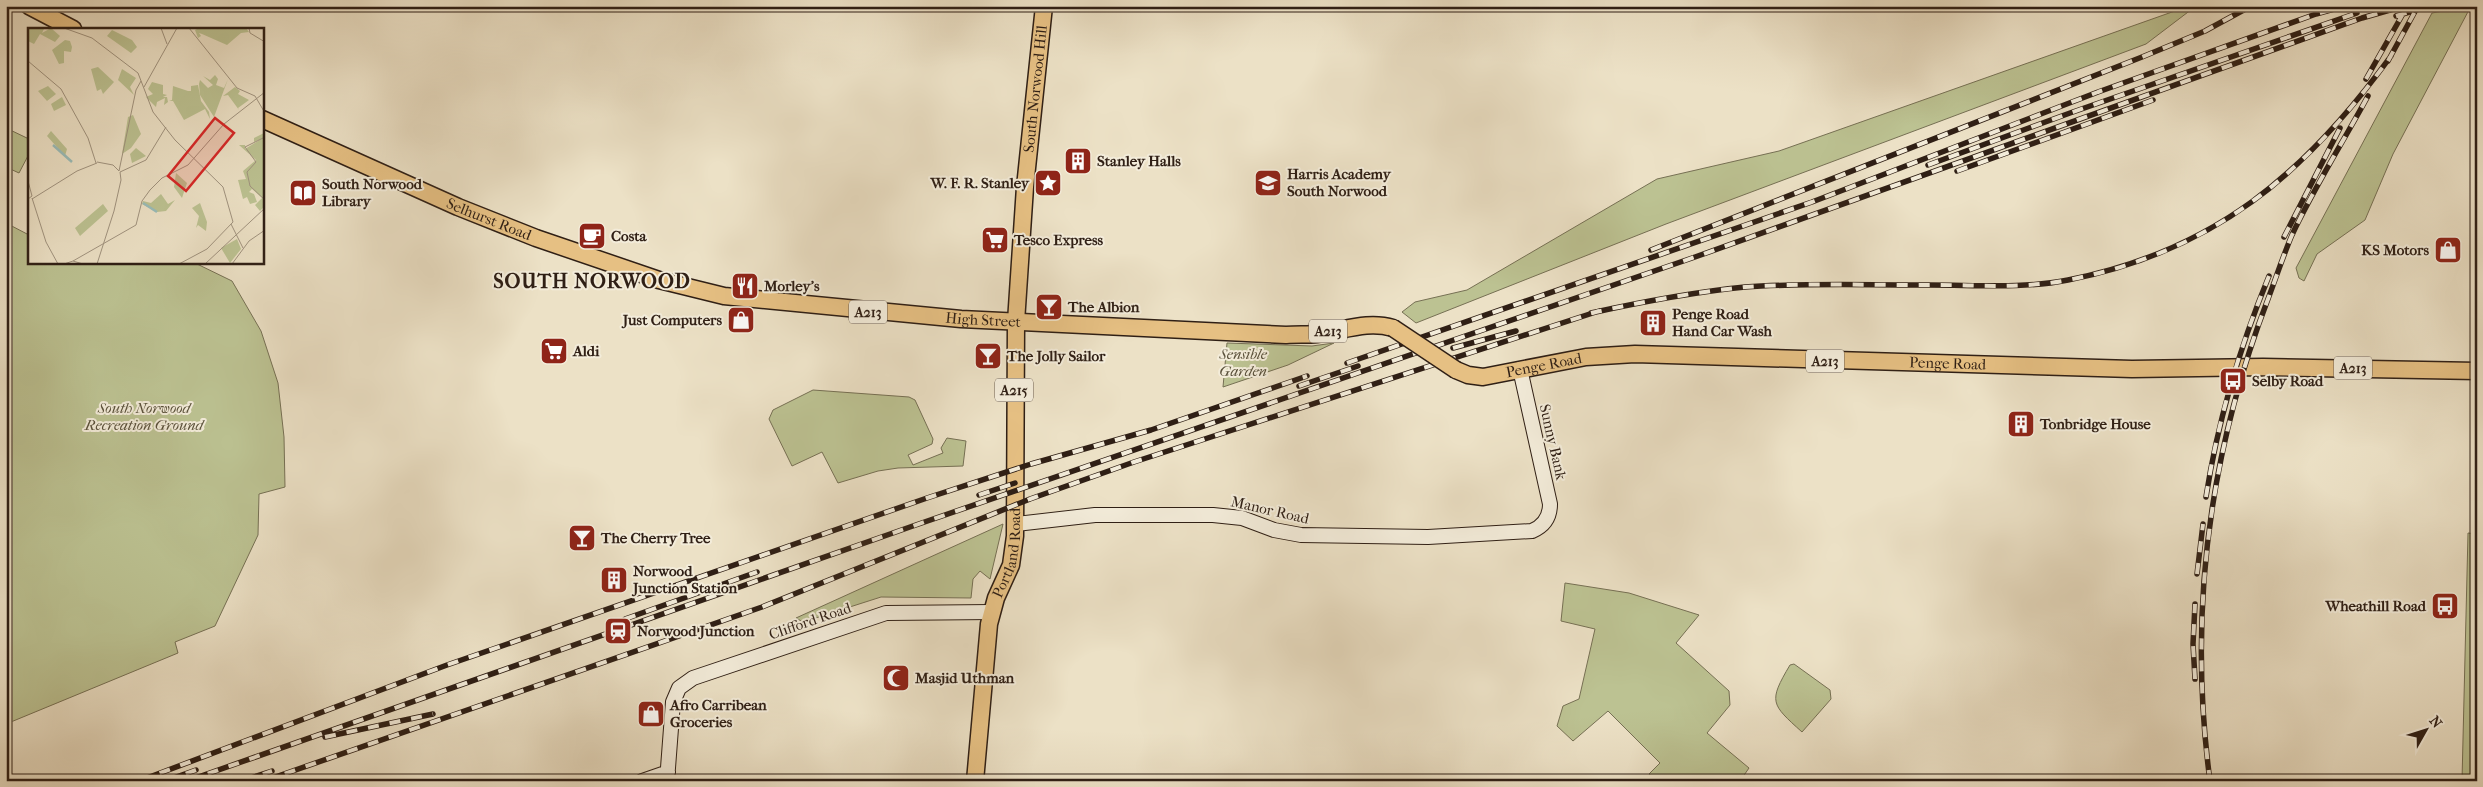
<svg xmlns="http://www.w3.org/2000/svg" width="2483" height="787" font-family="'IM FELL French Canon',serif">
<rect width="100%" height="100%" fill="#ece1c6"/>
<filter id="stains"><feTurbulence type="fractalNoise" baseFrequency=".004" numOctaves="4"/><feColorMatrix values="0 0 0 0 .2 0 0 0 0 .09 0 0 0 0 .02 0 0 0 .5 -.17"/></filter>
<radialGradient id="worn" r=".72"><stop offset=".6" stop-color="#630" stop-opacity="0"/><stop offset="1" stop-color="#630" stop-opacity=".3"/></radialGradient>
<path fill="#bcc292" stroke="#767054" d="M2189,6H2196L2146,44L1666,224L1416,323L1402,312L1415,302L1467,290L1657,179L1779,151Z
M2471,6L2393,154L2365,220L2317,254L2304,281L2299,278L2296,268L2432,13Z
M6,128L29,139V154L19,173L6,167Z
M6,223L29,235V262L195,263L232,281L261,331L278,383L284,437L285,487L259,494L258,535L215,626L175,642L178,653L6,724Z
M1227,343L1312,346L1334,343L1288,365L1223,387Z
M813,390L909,397L915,400L933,439L932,444L908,455L913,465L943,453L941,448L947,438L966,441L963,466L898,468L878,471L838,483L822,452L792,466L769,419L773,410Z
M1003,524L990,579L980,571L973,579L971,598L881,597L803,622L796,618Z
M2468,533L2477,534V781H2462Z
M1565,583L1629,593L1699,615L1676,643L1729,691L1730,705L1707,733L1749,768L1740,781H1655L1649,774L1660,763L1608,711L1573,741L1557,726L1563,706L1579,699L1595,629L1561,621Z
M1794,664L1830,690L1831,699L1802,732C1771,704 1768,702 1790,665Z"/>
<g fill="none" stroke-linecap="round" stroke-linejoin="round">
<g stroke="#2f1f15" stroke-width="16">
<path id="secondary" d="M1016,524L1095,515H1213L1242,518L1274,530L1301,535L1428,537L1532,531C1544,526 1550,517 1550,504L1520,369
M642,781L668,772
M667,781L673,702L679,688L693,678L886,613L992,612"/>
</g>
<g stroke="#2f1f15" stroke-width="19">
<g id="primary">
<path d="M29,6L73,29"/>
<path id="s1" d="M262,119L458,207L536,238L659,280L724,296L961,319L1286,335C1296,334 1307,335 1317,334C1343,331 1367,320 1393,328"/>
<path id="s2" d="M1456,370L1468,375L1483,377L1586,357L1635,354L2132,369L2263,367L2477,371"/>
<path id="s3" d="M975,781L989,624L996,598L1011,565L1015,536L1016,322L1025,187L1044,6"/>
</g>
</g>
<use href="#secondary" stroke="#f3ecda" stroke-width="14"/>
<use href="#primary" stroke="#e6c083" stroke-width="16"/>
<g stroke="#2f1f15" stroke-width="5.5">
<path id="rail" d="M2396,16L2429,6
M2388,61L2418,6
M2366,79L2404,12
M1928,165L2070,113L2357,13
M1957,171L2153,100
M2284,237L2340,128
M1651,250L2142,57L2205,31L2251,6
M1591,313C1641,302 1695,292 1745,287C1802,283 1860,285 1918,285C1968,284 2018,290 2068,280C2215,251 2305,174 2391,56
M1453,348L1516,331
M1347,363L1812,202L2098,92L2316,14L2345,6
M1299,386L1358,366
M979,495L1015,483
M2206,497C2218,419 2239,349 2269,276
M2197,574L2203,524
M625,619L757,572
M2195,679L2193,644L2195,604
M325,737L433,714
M139,781L447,665L927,498L1031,464L1151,430L1307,376
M165,781L196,770
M187,781L910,527L1695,257L2362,18L2404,6
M242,781L272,771
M264,781L762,607L1030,499L1134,462L1599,311
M2210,781C2188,616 2209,453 2268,299C2276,278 2283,256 2292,235C2314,188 2343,142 2368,96"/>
</g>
<use href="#rail" stroke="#f3ecda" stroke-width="4" stroke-dasharray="11" stroke-linecap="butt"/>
<g stroke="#2f1f15" stroke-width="19" stroke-linecap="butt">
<path id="primary-bridge" d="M1393,328L1456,370"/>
</g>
<use href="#primary-bridge" stroke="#e6c083" stroke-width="16"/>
</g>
<defs>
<g id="building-square" transform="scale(1.4375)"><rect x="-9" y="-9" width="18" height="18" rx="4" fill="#8f2418" stroke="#f3ecda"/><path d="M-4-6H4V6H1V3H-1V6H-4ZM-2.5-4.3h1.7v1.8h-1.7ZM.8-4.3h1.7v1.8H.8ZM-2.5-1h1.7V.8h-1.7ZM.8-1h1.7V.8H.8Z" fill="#fff"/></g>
<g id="sight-square" transform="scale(1.4375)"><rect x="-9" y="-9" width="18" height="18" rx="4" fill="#8f2418" stroke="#f3ecda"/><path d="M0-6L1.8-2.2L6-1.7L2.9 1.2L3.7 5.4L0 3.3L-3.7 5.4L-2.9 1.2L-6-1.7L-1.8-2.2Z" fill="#fff"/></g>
<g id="school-square" transform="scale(1.4375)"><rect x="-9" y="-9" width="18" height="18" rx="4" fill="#8f2418" stroke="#f3ecda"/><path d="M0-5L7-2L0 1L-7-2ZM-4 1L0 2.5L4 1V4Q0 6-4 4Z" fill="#fff"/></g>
<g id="library-square" transform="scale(1.4375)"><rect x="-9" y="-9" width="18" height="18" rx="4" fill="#8f2418" stroke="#f3ecda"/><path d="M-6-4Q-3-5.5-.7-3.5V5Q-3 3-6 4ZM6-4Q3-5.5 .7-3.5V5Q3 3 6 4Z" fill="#fff"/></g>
<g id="cafe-square" transform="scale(1.4375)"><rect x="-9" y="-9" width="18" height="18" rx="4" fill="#8f2418" stroke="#f3ecda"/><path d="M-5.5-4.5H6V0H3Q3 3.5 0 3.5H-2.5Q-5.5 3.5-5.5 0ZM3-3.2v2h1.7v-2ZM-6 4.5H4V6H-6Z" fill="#fff"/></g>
<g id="supermarket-square" transform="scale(1.4375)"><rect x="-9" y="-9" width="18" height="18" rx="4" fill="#8f2418" stroke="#f3ecda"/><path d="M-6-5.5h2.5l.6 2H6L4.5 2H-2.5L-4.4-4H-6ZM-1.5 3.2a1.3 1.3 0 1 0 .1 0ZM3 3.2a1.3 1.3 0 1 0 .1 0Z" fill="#fff"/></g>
<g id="shop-square" transform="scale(1.4375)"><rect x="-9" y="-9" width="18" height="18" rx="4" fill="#8f2418" stroke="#f3ecda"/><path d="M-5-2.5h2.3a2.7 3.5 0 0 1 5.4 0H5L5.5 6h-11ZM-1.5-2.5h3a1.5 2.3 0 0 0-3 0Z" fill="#fff"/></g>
<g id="restaurant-square" transform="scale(1.4375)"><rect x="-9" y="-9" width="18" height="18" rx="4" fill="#8f2418" stroke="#f3ecda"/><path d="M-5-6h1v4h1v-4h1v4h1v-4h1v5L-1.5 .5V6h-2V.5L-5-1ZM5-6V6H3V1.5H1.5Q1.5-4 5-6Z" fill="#fff"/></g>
<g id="bar-square" transform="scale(1.4375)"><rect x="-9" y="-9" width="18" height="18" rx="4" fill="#8f2418" stroke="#f3ecda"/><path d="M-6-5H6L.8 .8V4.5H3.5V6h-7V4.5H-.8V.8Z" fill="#fff"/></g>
<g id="bus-square" transform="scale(1.4375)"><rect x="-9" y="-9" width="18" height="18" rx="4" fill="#8f2418" stroke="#f3ecda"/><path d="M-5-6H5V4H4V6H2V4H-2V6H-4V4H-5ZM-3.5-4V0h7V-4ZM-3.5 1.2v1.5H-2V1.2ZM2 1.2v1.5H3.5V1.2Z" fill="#fff"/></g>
<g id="station-square" transform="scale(1.4375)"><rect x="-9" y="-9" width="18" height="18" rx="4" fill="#8f2418" stroke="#f3ecda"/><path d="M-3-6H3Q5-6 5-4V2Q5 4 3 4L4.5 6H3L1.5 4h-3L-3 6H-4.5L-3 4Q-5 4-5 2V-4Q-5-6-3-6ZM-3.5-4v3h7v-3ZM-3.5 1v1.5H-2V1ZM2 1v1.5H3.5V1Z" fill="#fff"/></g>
<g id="mosque-square" transform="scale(1.4375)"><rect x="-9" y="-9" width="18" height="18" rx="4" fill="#8f2418" stroke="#f3ecda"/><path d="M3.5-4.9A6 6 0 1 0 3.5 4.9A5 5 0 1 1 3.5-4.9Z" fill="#fff"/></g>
</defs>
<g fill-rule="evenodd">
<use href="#building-square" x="1078" y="161"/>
<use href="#sight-square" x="1048" y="183"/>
<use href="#school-square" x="1268" y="183"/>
<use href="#library-square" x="303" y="193"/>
<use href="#cafe-square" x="592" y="236"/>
<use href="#supermarket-square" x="995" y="240"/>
<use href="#shop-square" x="2448" y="250"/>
<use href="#restaurant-square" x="745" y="286"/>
<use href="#bar-square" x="1049" y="307"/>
<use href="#shop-square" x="741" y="320"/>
<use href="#building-square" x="1653" y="323"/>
<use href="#supermarket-square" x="554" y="351"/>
<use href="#bar-square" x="988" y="356"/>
<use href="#bus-square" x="2233" y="381"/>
<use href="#building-square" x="2021" y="424"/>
<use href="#bar-square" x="582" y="538"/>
<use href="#building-square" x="614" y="580"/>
<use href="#bus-square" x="2445" y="606"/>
<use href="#station-square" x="618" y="631"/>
<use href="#mosque-square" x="896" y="678"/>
<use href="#shop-square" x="651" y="714"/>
</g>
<g text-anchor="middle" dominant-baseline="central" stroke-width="4" stroke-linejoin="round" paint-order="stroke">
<g fill="#f3ecda" stroke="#6a5c50" stroke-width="1">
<rect x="849" y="300.5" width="38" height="23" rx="4"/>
<rect x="1309" y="319.5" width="38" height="23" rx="4"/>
<rect x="1806" y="349.5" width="38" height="23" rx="4"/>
<rect x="2334" y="356.5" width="38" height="23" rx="4"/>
<rect x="995" y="378.5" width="38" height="23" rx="4"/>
</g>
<g font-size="14" font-weight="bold" fill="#2f1f15">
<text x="868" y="312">A213</text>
<text x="1328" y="331">A213</text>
<text x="1825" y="361">A213</text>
<text x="2353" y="368">A213</text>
<text x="1014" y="390">A215</text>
</g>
<g font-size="15" fill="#2f1f15" stroke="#f3ecda">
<text stroke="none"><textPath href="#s3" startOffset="698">South Norwood Hill</textPath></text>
<text stroke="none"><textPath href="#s1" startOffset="248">Selhurst Road</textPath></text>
<text stroke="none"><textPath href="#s1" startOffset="756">High Street</textPath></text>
<text stroke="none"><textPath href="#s2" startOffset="495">Penge Road</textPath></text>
<text stroke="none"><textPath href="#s2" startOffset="90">Penge Road</textPath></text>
<text transform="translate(1553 442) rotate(77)">Sunny Bank</text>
<text transform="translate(1270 510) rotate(13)">Manor Road</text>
<text stroke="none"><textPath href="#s3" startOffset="232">Portland Road</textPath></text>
<text transform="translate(810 621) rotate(-19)">Clifford Road</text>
</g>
<g font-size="15" font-weight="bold" fill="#2f1f15" stroke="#f3ecda" text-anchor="start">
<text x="1097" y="161">Stanley Halls</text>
<text x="1287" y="174">Harris Academy<tspan x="1287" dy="17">South Norwood</tspan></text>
<text x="1029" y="183" text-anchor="end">W. F. R. Stanley</text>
<text x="322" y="184">South Norwood<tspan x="322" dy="17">Library</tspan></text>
<text x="611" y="236">Costa</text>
<text x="1014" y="240">Tesco Express</text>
<text x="2429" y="250" text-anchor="end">KS Motors</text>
<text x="764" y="286">Morley's</text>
<text x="1068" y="307">The Albion</text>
<text x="1672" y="314">Penge Road<tspan x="1672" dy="17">Hand Car Wash</tspan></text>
<text x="722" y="320" text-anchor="end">Just Computers</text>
<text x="573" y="351">Aldi</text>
<text x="1007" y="356">The Jolly Sailor</text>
<text x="2252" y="381">Selby Road</text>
<text x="2040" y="424">Tonbridge House</text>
<text x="601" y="538">The Cherry Tree</text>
<text x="633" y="571">Norwood<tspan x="633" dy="17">Junction Station</tspan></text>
<text x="2426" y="606" text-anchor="end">Wheathill Road</text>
<text x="637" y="631">Norwood Junction</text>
<text x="915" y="678">Masjid Uthman</text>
<text x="670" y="705">Afro Carribean<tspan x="670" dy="17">Groceries</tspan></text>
</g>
<g font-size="15" font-style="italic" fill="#59503a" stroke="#f3ecda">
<text x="1243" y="354">Sensible<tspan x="1243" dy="17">Garden</tspan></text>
<text x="144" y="408">South Norwood<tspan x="144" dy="17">Recreation Ground</tspan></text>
</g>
<g font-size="20" font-weight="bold" letter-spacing="1" fill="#2f1f15" stroke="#f3ecda">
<text x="592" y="281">SOUTH NORWOOD</text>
</g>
</g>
<g transform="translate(28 28)">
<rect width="236" height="236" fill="#ece1c6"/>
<path d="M0,0L16,1L14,5L23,0L32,8L27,14L12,6L6,16L0,13ZM171,0H218L221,4L213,5L199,17L174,6L171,5L173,8L170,10L167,2ZM84,2L104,12L109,19L103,25L79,8ZM37,12L42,13L44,19L43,24L36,23V35L31,36L24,22ZM70,39L86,54L75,66L73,61L69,63L63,41ZM94,41L108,50L102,59L106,67L90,52ZM187,47L190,51L188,57L196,60L200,51L186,89L172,67L171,56L172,52L180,60L185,57L175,48L182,52ZM124,54L135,57V66L139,67L135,69H139L140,74L136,77L137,70L129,74L128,79L118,69L125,66L120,61ZM170,57L173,73L181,84L182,91L177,81L156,92L145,73H141L144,72L145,58L160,63H163V58ZM20,58L28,66L19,73L10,63ZM207,59L212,63L210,66L221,72L210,80L211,82L200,67L195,68ZM34,69L38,77L26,83L23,76ZM105,87L113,106L103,120L94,126L100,89ZM23,103L39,121L37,128L19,108ZM236,105V179L232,183L224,177L232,183L227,177L234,170L224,161L221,164L226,166L229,174L222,176L219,169L215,171L210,152L218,151L215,143L228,132L211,117H217V121L233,111L226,114V110ZM108,120L118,128L104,135L102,126ZM148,145L159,155L154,170L146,159ZM133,166L140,176L147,172L138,183L129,184L114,176L115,173L123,175ZM172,175L179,194L178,203L170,197L168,200L171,188L164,180ZM75,176L80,183L52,208L47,200ZM209,211L213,221L202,235L193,220Z" fill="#bcc292"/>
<path fill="none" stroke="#99bcb9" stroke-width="2.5" d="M25,117L44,134M115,175L129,184"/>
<path fill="none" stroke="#a0937f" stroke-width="1" d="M36,0L64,10L110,45L125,84L147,112L195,159L205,194L179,221L151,236M133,0L139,16M161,0L209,60L227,68L237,85M221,0L222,5L237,14M0,33L33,61L60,110L68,135M116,59L149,0M237,109L217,119L228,134L219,144L222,158L237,172M69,134L85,137L91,143M91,143L108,62L113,53M92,144L118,132L138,99M0,153L4,168L0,171M4,170L18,214L30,236M4,171L49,143L69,135M203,196L215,220M45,233L108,197L114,173L122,162L134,150L160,137L196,96L237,64M36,236L45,233L55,236M69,236L86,183L93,152L92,144M177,236L237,180M204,236L221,213L237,202"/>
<path fill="#d62828" fill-opacity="0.15" stroke="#d62828" stroke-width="2.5" d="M187,90L206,105L158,163L140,148Z"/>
<rect width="236" height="236" fill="none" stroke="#2f1f15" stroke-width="2.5"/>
</g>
<rect width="2483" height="787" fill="none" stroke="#ece1c6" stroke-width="25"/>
<rect x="8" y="8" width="2468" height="772" fill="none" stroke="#2f1f15" stroke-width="2.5"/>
<rect x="12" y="12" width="2458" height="762" fill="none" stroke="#2f1f15"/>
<g transform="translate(2426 730) rotate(51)" stroke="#f3ecda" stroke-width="4" paint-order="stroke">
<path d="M0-4L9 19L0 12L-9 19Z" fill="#2f1f15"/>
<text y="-8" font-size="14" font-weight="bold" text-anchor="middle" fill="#2f1f15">N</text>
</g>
<rect width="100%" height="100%" filter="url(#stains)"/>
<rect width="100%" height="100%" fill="url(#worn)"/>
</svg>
